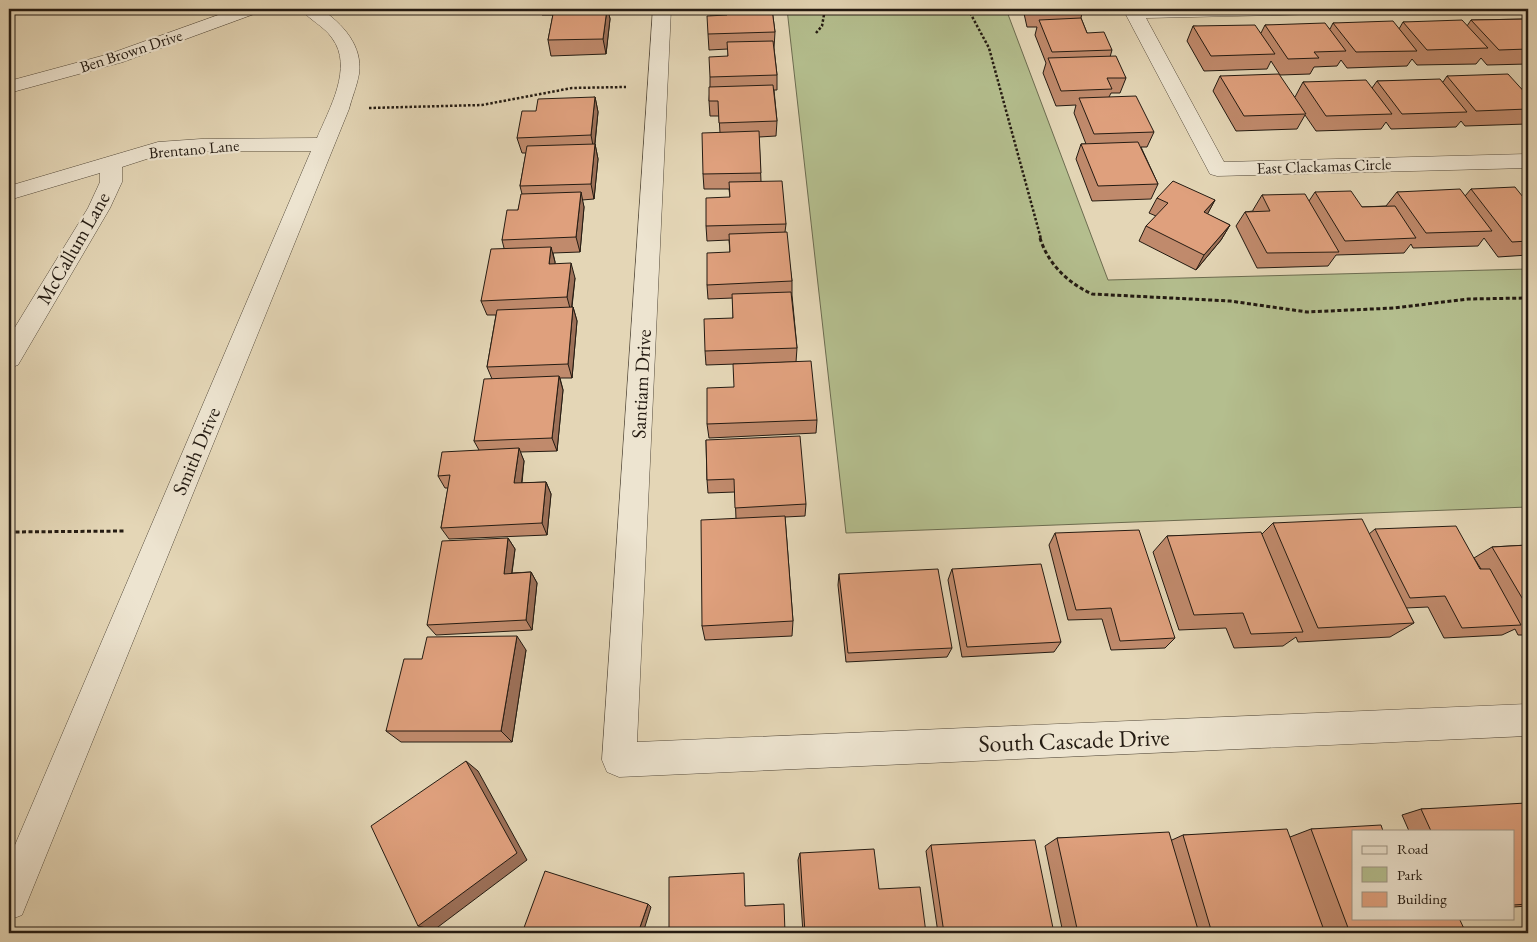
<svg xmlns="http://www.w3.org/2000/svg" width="1537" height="942" font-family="'EB Garamond',serif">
<rect width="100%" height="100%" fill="#e4d6b6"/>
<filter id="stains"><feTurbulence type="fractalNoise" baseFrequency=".004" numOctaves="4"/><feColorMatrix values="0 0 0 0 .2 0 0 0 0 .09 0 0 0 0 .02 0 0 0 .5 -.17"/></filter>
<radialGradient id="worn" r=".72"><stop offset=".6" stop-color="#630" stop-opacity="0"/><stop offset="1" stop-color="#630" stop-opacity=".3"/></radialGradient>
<path fill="#b4be8e" stroke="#6c6c50" d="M787,9H1006L1108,280L1528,269V507L846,533Z"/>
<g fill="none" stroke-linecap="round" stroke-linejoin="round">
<g stroke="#544a3b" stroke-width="1">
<path id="minor" d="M235,9H260L257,13L123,62L9,93V81L109,54Z
M301,9H321C343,24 363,46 359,74C357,86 352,97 349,109L22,915L9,920V859L311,151H201L159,155L122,167V182L110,208L18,365L9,368V337L88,208L100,182V173L9,200V186L158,142L201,139L317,138C329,109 354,67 332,38C324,26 309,20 301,9Z
M653,9H671L637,742L1528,704V736L619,777L607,772L602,760Z
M1128,9H1331L1328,13L1322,14L1146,18L1224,162L1528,154V168L1217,176L1210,174L1125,13Z"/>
</g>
<path stroke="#241b12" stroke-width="2.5" stroke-dasharray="2.5 2" stroke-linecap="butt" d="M968,9L989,48L1041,239
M816,33L822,26L825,9
M369,108L482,105L572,88L626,87"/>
<path stroke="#241b12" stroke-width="3" stroke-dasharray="4 2.5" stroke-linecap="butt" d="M1040,238C1048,264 1068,283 1092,294L1230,301L1307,312L1394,308L1468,299L1528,298
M9,532L126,531"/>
<use href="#minor" fill="#ede4d0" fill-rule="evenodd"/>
</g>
<path fill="#c08a6c" stroke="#241b12" d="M541,9H608L610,19L606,54L551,56L548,40L553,15H542Z
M710,9H772L775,32L774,48L777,75V90H774L777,121L776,136L759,137L761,181L786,224L785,232L792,281V295L797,348L796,362L706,365L705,351L733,318V298L708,299L707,285L730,252L729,240L707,241L706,226L730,197L729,189H704L703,174L720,133L719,116H710L709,101L710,87V77L728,56V49L709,50L708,34L727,15V14L710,15Z
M1023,9H1081L1082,13L1081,18L1087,33L1112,50L1110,57L1126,78L1120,93H1111L1109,97L1154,132L1147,147H1141L1158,184L1151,199L1092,201L1076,159L1081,144H1086L1074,113L1076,105L1056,106L1043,73L1046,63L1035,35L1037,27H1027Z
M1528,19V64L1487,65L1481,58L1476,64L1417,65L1412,59L1407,66L1347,68L1341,60L1337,66L1314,67L1310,74L1280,75L1271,61L1267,69L1204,71L1187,41L1193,26L1261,33L1265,25L1330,29L1333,23L1399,29L1403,22L1467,26L1471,20Z
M1220,76L1295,97L1303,82L1372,88L1377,81L1443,82L1447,76L1522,89L1528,82V122L1527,124L1465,126L1461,121L1456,127L1391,129L1386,122L1381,129L1316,131L1305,115L1297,129L1236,131L1213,91Z
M595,97L598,112L595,144L598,159L594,199L582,200L584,207L580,252L553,253L555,262V264L575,278L572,307H573L577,321L572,378H560L563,390L557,451L520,452L524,461L522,483L546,482L551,494L547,535L449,539L441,528L448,488H445L438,476L479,450L474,441L492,379L487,367L496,315H487L481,301L504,248L502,240L518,210L522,194L520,186L526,153H522L517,138L536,111Z
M1471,189L1528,202V255L1498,257L1484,238L1478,246L1413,248L1411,244L1404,253L1336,255L1328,266L1257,268L1236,226L1245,212L1253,211V210L1262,195L1309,201L1315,192L1362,207L1386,206L1397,192L1465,196Z
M1157,198L1215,200L1207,214L1230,225L1221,240L1196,270L1139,241L1146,226L1156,216L1149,213Z
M734,387L817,420L816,433L709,438L707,424Z
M706,440L806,504L805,516L785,517L793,621L792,636L705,640L702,626L736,519L735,492L708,493L707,480Z
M1273,523L1369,534L1375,529L1480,569H1481L1474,558L1492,547L1528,545V635H1518L1515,629L1502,635L1444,638L1428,607L1406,608L1414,623L1390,637L1298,642L1296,637L1283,646L1234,648L1226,628L1179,630L1153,552L1167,536L1262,534Z
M1055,533L1175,638L1165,648L1111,650L1102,619L1068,620L1049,545Z
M508,538L515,549L512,573L531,572L537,583L532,630L436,635L427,625Z
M952,569L1061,642L1054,652L962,657L948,580Z
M839,574L952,648L947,657L846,662L838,585Z
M526,650L512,742H401L386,731L422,659Z
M1528,808V906L1513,907V831H1409L1402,815L1421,809Z
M1311,829L1353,831L1466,933H1063L1045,846L1057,838L1172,840L1183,835L1290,837Z
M931,845L1054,933H938L926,851Z
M800,853L879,889L926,933H803L798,860Z"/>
<path fill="#9c7058" stroke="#241b12" d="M607,9H608L610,19L606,54L603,39Z
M595,97L598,112L594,151L591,135Z
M595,144L598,159L594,199L591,184Z
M581,192L584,207L580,252L576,237Z
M1215,200L1207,215L1204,212Z
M1230,225L1221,240L1196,270L1204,255Z
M551,247L555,262L553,279L549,264Z
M571,263L575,278L571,312L567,297Z
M573,307L577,321L572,378L568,364Z
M559,376L563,390L557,451L552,438Z
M519,448L524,461L520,496L514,483Z
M546,482L551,494L547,535L542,523Z
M508,538L515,549L510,585L504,574Z
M531,572L537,583L532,630L526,620Z
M517,636L526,650L512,742L501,731Z
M466,761L478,771L527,860L434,930L418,926Z
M648,904L651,907L643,933H638Z"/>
<path fill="#dfa07d" stroke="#241b12" d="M554,9H607L603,39L548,40Z
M727,9H772L775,32L708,34L707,16L727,15Z
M1030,9H1081L1082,13L1031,12Z
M1081,18L1087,33L1104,32L1112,50L1052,52L1039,20Z
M1528,19V49L1499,50L1471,20Z
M1462,20L1488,48L1427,50L1403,22Z
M1393,21L1417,51L1356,52L1333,23Z
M1325,23L1346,51L1314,52L1319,58L1288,59L1265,25Z
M1255,25L1275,54L1211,56L1193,26Z
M773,41L777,75L710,77L709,57L728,56L727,42Z
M1116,56L1126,78H1107L1112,89L1061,91L1048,58Z
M1279,74L1306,114L1244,116L1220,76Z
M1508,74L1528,96V109L1476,111L1447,76Z
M1440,79L1467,112L1402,114L1377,81Z
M1366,80L1392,114L1326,116L1303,82Z
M773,85L777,121L719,123L718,101H709V87Z
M1136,96L1154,132L1094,134L1079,98Z
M595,97L591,135L517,138L522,111H536L538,99Z
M759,131L761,173L703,174L702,133Z
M1138,142L1158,184L1098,186L1081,144Z
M595,144L591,184L520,186L527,146Z
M782,181L786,224L706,226V198L730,197L729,182Z
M1173,181L1215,200L1204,212L1230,225L1204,255L1146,226L1168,203L1157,198Z
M1515,187L1527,202H1528V241L1512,242L1471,189Z
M1460,189L1492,231L1426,233L1397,192Z
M1351,191L1362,207L1395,206L1416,238L1345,241L1315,192Z
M581,192L576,237L502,240L507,210H518L521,194Z
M1305,194L1339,252L1267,253L1245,212L1270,211L1262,195Z
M787,232L792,281L707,285V253L730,252L729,234Z
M551,247L549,264L571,263L567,297L481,301L491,249Z
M791,292L797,348L705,351L704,319L733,318L732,294Z
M573,307L568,364L487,367L497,310Z
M811,361L817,420L707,424V388L734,387L733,364Z
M559,376L552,438L474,441L484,379Z
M800,436L806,504L735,508L734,479L707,480L706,440Z
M519,448L514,483L546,482L542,523L441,528L450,475L438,476L442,452Z
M785,516L793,621L702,626L701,520Z
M1362,519L1414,623L1318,628L1273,523Z
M1456,526L1480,569H1490L1521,625L1462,628L1445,596L1410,598L1375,529Z
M1139,530L1175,638L1120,641L1111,608L1076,610L1055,533Z
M1261,532L1303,632L1251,634L1243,613L1194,615L1167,536Z
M508,538L504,574L531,572L526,620L427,625L442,541Z
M1528,545V608L1492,547Z
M1041,564L1061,642L967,647L952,569Z
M938,569L952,648L848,653L839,574Z
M517,636L501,731H386L404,659H422L427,637Z
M466,761L517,853L418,926L371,826Z
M1526,803L1528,808V904L1513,905V831H1431L1421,809Z
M1381,825L1383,831H1353V918H1459L1466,933H1350L1311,829Z
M1287,829L1325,933H1212L1183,835Z
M1169,832L1199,933H1078L1057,838Z
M1035,840L1054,933H944L931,845Z
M874,849L879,889L920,887L926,933H805L800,853Z
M545,871L648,904L638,933H522Z
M744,873L745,906L784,904L785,933H669V877Z"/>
<g text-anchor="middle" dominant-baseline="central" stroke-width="4.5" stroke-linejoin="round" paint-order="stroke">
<g font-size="16" fill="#241b12" stroke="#ede4d0">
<text transform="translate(131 51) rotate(-18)">Ben Brown Drive</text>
<text transform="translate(194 149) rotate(-5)">Brentano Lane</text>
<text transform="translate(1324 166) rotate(-2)">East Clackamas Circle</text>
</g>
<g font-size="20" fill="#241b12" stroke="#ede4d0">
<text transform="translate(73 248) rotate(-60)">McCallum Lane</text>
<text transform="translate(641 384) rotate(-87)">Santiam Drive</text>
<text transform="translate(196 451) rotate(-67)">Smith Drive</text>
</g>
<g font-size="24" fill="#241b12" stroke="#ede4d0">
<text transform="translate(1074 740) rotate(-2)">South Cascade Drive</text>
</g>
</g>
<rect width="1537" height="942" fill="none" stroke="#e4d6b6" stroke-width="30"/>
<rect x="10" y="10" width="1517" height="922" fill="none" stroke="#241b12" stroke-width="2.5"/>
<rect x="15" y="15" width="1507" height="912" fill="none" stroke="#241b12"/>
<rect x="1352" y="830" width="162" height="90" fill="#ede4d0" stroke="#9d9484"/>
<rect x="1362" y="846" width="25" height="8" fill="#ede4d0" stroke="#9d9484"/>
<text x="1397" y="854" font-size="15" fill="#241b12">Road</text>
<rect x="1362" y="867" width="25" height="15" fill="#b4be8e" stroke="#9d9484"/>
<text x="1397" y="880" font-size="15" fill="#241b12">Park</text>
<rect x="1362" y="892" width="25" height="15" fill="#dfa07d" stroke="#9d9484"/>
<text x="1397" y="904" font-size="15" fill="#241b12">Building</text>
<rect width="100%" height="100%" filter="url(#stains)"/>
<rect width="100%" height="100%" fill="url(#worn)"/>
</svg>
